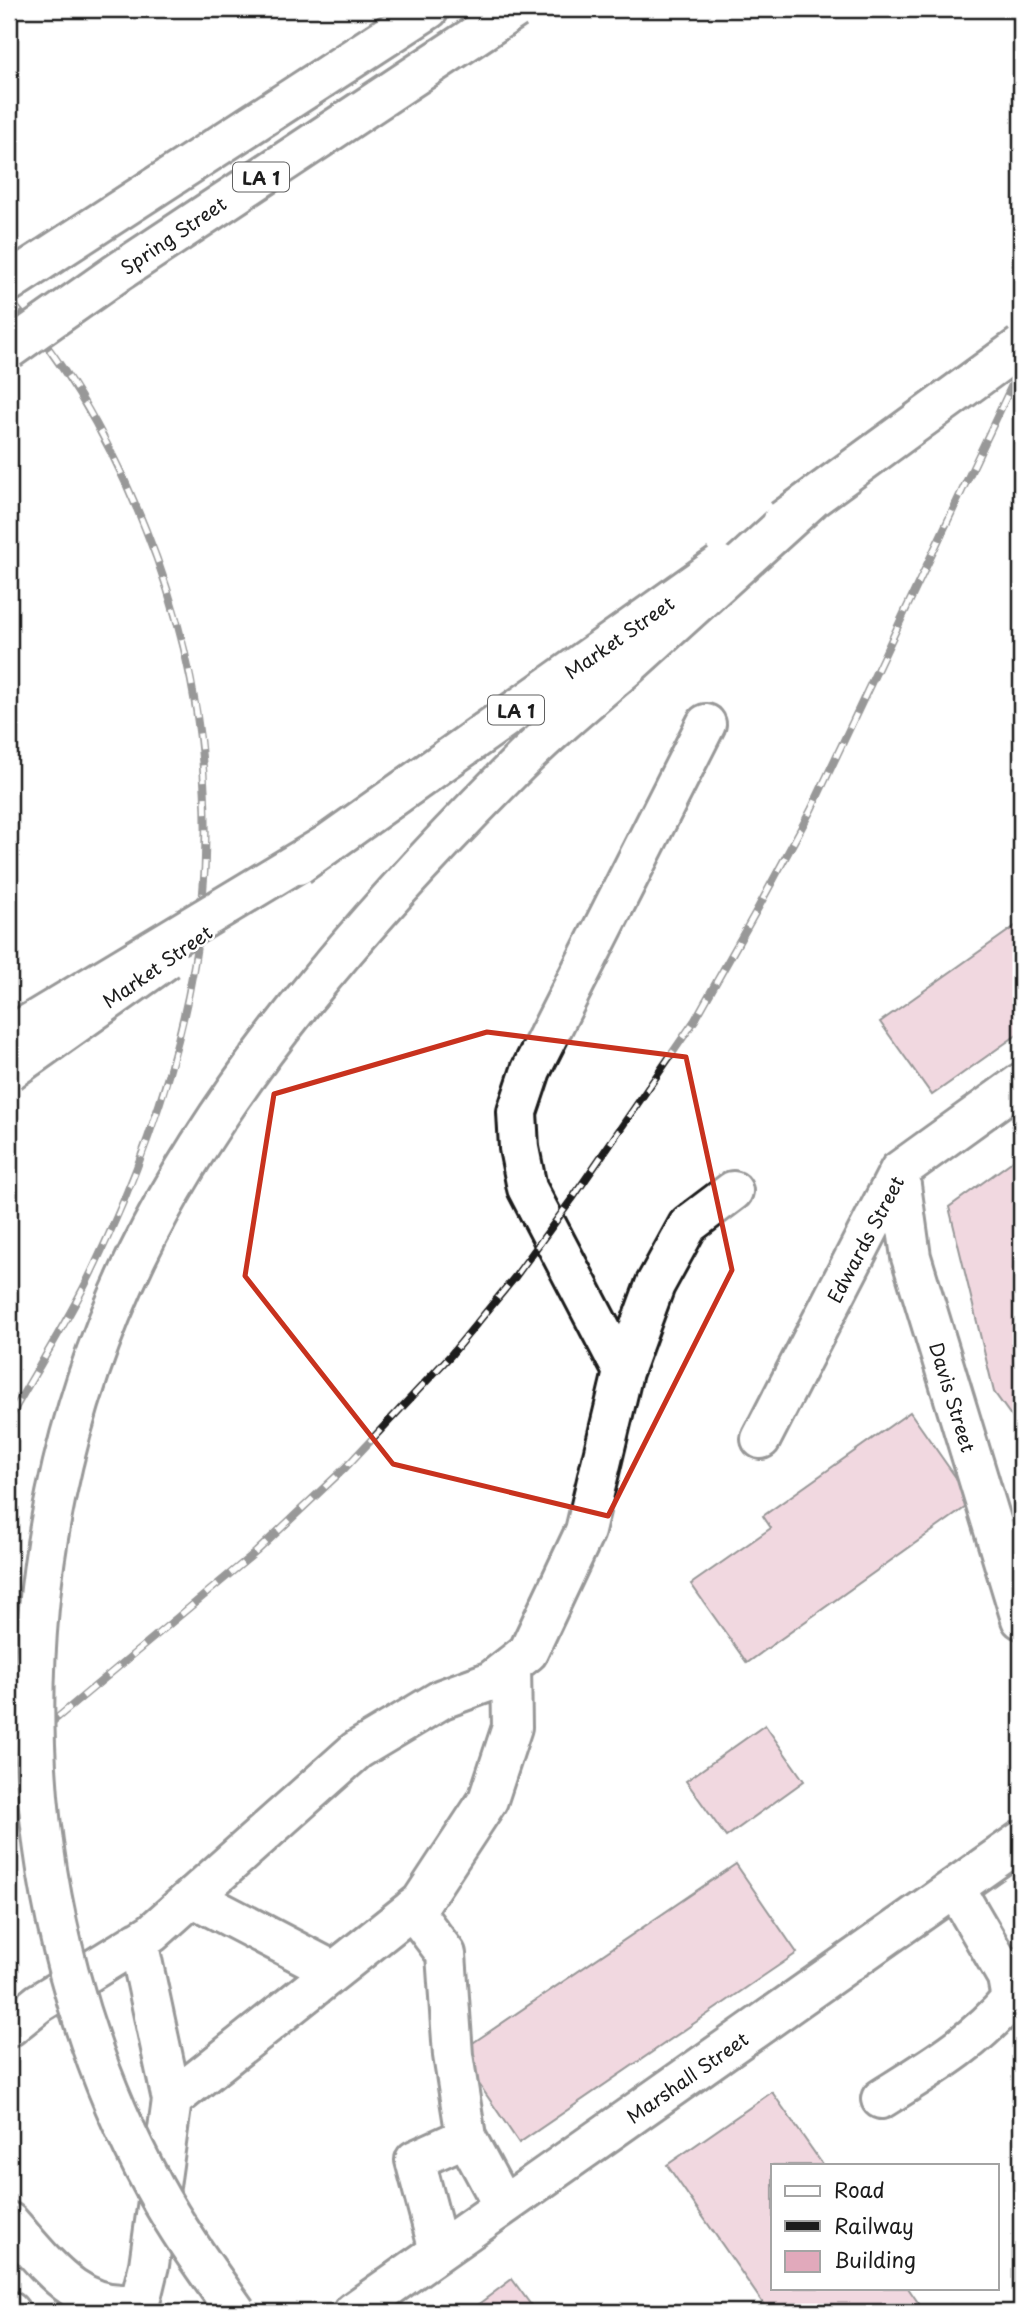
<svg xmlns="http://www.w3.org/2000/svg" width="1030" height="2321" font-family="'Playpen Sans',sans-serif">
<rect width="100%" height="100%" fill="#fff"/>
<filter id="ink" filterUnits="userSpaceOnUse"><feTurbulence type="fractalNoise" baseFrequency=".0143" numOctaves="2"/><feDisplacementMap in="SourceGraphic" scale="14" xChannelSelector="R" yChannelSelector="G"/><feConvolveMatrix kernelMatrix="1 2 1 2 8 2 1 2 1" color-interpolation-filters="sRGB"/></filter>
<g filter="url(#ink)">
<path fill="#e1a9bb" stroke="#1c1c1c" stroke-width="2" d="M1021,922V1032L932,1095L880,1022Z
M1021,1155V1423L1017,1424L994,1392L949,1207Z
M910,1412L973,1502L747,1663L691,1584L771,1528L763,1516Z
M765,1725L804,1781L726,1837L686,1781Z
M736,1864L797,1953L519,2143L458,2053Z
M772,2092L823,2165H773V2288H908L924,2311L951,2305L952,2312H769L667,2165Z
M512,2279L536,2312H468Z"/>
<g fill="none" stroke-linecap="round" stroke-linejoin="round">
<g stroke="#1c1c1c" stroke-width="44">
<path id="minor" d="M899,1171L911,1257L1021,1619
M623,1372L527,1188L519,1148L517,1112L531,1070L706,724
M761,1439L899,1171L1021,1083
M192,1897L334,1971
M412,1909L446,1954L453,2055L466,2137
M138,1941L172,2100
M9,2027L39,2003L152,1933L357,1750L442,1699L491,1681L528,1652L585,1531L623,1372L655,1285L688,1225L733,1191
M881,2099C927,2070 976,2042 1011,1999L1007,1977L955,1888
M9,2222C43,2260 81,2316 140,2302L149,2265L172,2100L421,1902L488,1800L512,1727L511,1666
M439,2251L415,2160L466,2137L503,2206
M353,2312L1021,1841"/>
</g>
<g stroke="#1c1c1c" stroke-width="44">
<path id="highway" d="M9,282L429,9
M9,2311L10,2312"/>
</g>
<use href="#minor" stroke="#fff" stroke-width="38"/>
<use href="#highway" stroke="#fff" stroke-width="38"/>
<g stroke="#1c1c1c" stroke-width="8">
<path id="rail" d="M9,300C69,365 112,446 145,528C250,787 210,1025 92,1271C68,1321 36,1370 9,1419
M9,1758L256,1552L345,1468L450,1356L515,1277L572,1199L695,1020L758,908L811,810L1021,366"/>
</g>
<use href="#rail" stroke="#fff" stroke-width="5" stroke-dasharray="16" stroke-linecap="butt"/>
<g stroke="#1c1c1c" stroke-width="44" stroke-linecap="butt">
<path id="major-bridge" d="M9,349L117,273L515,9
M783,520L1021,346
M298,865L720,565
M9,1071L167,959"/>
</g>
<g stroke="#1c1c1c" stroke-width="44" stroke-linecap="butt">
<path id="highway-bridge" d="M9,1036L326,845
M236,2312C207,2271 178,2231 154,2187C81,2053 40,1897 35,1745C29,1577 63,1408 137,1256C223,1079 370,913 508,774C546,735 587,701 628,666C689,611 750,555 811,500"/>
</g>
<use href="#major-bridge" stroke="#fff" stroke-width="38"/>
<use href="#highway-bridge" stroke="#fff" stroke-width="38"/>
</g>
</g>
<path d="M0 0H1030V2321H0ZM487,1032L686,1057L732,1270L608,1516L393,1464L245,1276L274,1094Z" fill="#fff" fill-opacity=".55" fill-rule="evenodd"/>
<path fill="none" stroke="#c8321e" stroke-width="5" stroke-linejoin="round" d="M487,1032L686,1057L732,1270L608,1516L393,1464L245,1276L274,1094Z"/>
<g text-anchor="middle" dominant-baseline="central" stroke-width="5" stroke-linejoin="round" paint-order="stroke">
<g fill="#fff" stroke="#606060" stroke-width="2">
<rect x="233" y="162.5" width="56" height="29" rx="5"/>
<rect x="488" y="695.5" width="56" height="29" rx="5"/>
</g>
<g font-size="18" font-weight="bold" fill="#1c1c1c">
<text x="261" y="177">LA 1</text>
<text x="516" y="710">LA 1</text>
</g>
<g font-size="19" fill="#1c1c1c" stroke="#fff">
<text transform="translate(173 235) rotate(-34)">Spring Street</text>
<text transform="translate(619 637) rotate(-35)">Market Street</text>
<text transform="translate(157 966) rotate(-35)">Market Street</text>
<text transform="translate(865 1239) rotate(-62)">Edwards Street</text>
<text transform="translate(953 1397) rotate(73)">Davis Street</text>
<text transform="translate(687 2077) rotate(-35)">Marshall Street</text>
</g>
</g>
<rect width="1030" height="2321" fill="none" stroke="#fff" stroke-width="35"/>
<rect x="18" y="18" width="995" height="2286" fill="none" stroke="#1c1c1c" stroke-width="2.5" filter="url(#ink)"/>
<rect x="771" y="2164" width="228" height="126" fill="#ffffff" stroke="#a4a4a4" stroke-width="2"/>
<rect x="785" y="2186" width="35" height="10" fill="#ffffff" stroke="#a4a4a4" stroke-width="2"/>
<text x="834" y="2198" font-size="21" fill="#1c1c1c">Road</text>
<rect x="785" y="2221" width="35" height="10" fill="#1c1c1c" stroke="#a4a4a4" stroke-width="2"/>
<text x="834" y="2234" font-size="21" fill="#1c1c1c">Railway</text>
<rect x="785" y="2251" width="35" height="21" fill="#e1a9bb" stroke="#a4a4a4" stroke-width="2"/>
<text x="834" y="2268" font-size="21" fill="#1c1c1c">Building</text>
</svg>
